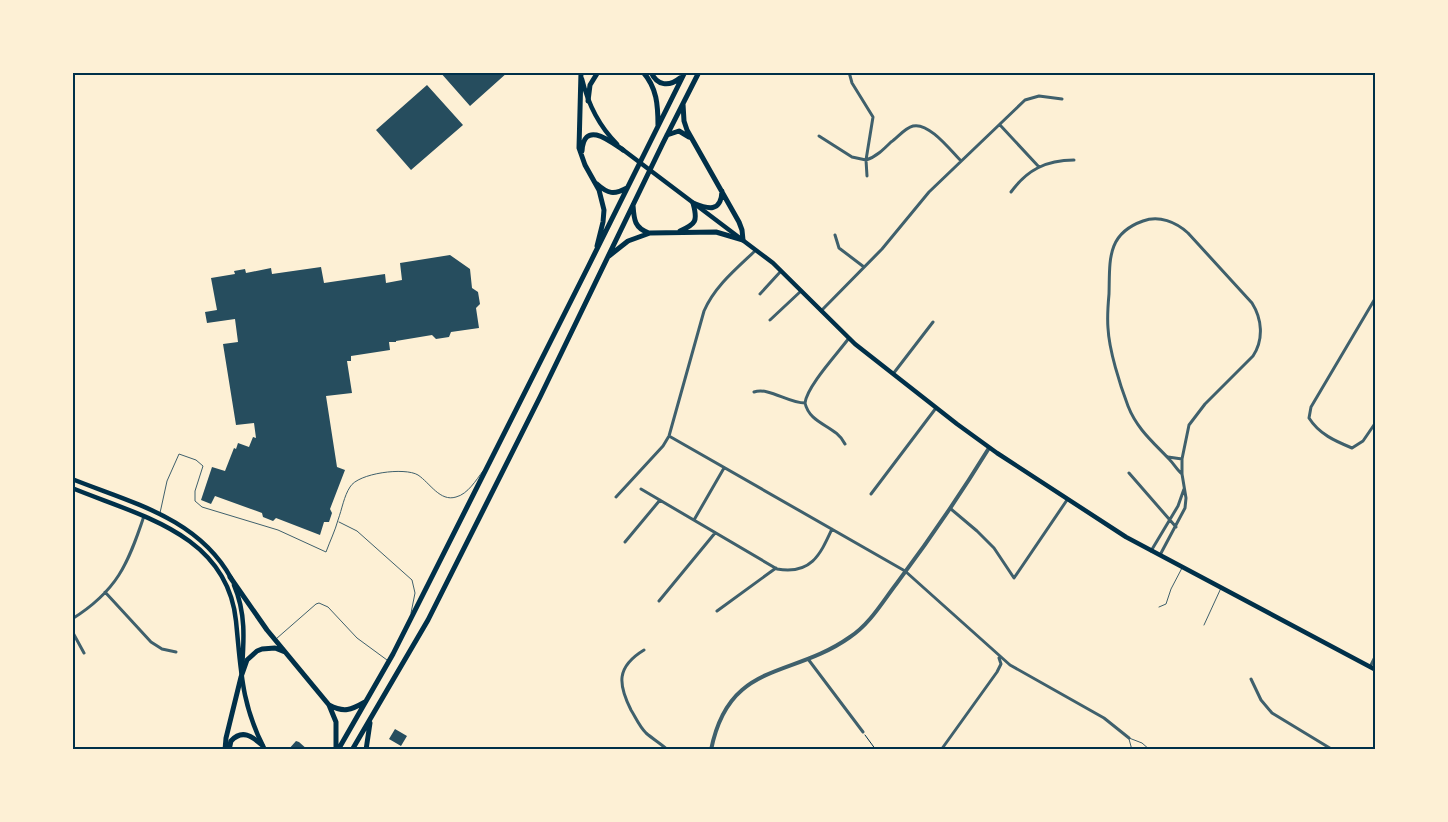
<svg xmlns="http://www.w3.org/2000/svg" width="1448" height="822" font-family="'PT Sans',sans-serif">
<rect width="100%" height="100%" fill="#fdf0d5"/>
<path fill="#264d5e" d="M440,72H508L470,106Z
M427,85L463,125L411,170L376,130Z
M450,255L470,269L472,288L478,292L480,304L476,308L479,328L451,332L449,337L436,339L432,335L396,341V342H389L390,350L351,356V361H347L352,393L326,396L337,467L345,470L330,509L332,513L329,522H324L320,535L276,518L273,521L263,517L262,513L215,496L211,504L201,500L212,467L225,471L234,448L236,449L238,443L249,447L253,437L256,438L254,423L236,425L223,344L238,342L235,319L207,323L205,312L217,310L211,278L235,274L234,271L245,269L246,273L271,268L272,274L321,267L324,283L385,274L386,283L402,280L400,263Z
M395,729L407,736L401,746L389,739Z
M296,741L299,742L308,750H288Z"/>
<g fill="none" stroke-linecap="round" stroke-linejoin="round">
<path stroke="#003049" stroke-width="1" d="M865,735L876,750"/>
<path stroke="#3f606c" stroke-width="1" d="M160,513L167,481L179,454L196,460L203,466L195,491V501L202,507L278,530L326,552C330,541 335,531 338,520C342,509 344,496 350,487C358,473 405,467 418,475C430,483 440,502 456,497C468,494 476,480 483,471
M339,522L357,531L412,580L415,593L411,613
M1159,607L1166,604L1171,589L1182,568
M1204,625L1221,588
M276,639L316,604L319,603L328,607L357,638L387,660
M1129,738L1142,743L1150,750
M1129,739L1132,750"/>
<path stroke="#3f606c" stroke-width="3" d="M849,72L852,83L873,117L866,160L867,176
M1000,125L1039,167
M819,136L852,157L866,160C876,157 884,149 891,142C898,137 905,128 913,126C929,122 951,151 961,161
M1011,192C1027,170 1046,160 1074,160
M835,235L839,248L864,267
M760,294L781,271
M1376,297L1311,407L1309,418C1319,434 1335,441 1352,448L1363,441L1376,422
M821,311L882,249L929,192L1025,100L1039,96L1062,99
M770,320L801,291
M893,374L933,322
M754,392C769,387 788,403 805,403C807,386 838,353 849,338
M805,403C810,425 836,425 845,444
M669,436L905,571L1010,665L1104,718L1129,738
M1168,457L1182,459
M1129,473L1176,527
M641,489L777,569C811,575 820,555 832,529
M871,494L936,408
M616,497L663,446L669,436L704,311C715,286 736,269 756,250
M951,509L977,531L994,548L1014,578L1067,500
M694,520L724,468
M625,542L660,500
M1151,551L1178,506L1184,489
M1160,555L1185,508L1186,498L1182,474V459L1189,425L1205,404L1253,356C1264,339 1262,319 1252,303L1188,233C1176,222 1159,215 1143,221C1106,234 1110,261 1109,294C1108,305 1107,316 1108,328C1109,350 1120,385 1128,406C1137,429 1153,442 1169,459C1174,464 1177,470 1182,474
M105,592L151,642L162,649L176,652
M659,601L715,533
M717,611L776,568
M72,619C117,591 128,564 144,516
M72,631L84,653
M644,650C616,667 618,684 631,710C636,718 639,726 646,733C653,739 661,744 668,750
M808,659L863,732
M1370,667L1376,655
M1251,679L1261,700L1272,713L1333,750
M941,750L997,672L1001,664L999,658"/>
<path stroke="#3f606c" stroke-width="4" d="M711,750C729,660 791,679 850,637C870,624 883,601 897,583C930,539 960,495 989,448"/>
<path stroke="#003049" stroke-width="4.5" d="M72,479C132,503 198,518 231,578
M72,488C140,516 227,534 236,621C241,670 241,704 265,750
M234,585C246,613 244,640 242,669"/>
<path stroke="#003049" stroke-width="4.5" d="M582,79C588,104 598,125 617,144
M622,149L773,263L855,344L957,424L997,453L1126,537L1376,670"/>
<path stroke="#003049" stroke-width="5" d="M581,72L579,148L585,165L599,190L604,210L603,222L597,246
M643,72C657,88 658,105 658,126
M651,72C657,86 669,87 680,78
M588,101L590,85L598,72
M667,135L679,131L689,137
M582,151C584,120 610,141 623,150
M597,184C608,194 614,195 627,188
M693,203C708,209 721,213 722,191
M633,205C634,219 634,228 649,233
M680,231C696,224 698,221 693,203
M609,256L628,241L650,233L716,232L743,240L742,230L739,222L687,130L684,121L683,104
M230,577L267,630L329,705L336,722V750
M329,705C344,713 351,710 365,702
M225,750L226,738L241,677L247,660L257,651L262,649L275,648L285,652
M229,750L231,741C242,729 252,736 262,745
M338,750L393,654L588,267L685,72
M352,750L428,620L540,397L663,143L699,72
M366,750L370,723"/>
</g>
<rect width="1448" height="822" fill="none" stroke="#fdf0d5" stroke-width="148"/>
<rect x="74" y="74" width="1300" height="674" fill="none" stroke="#003049" stroke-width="2"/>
</svg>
